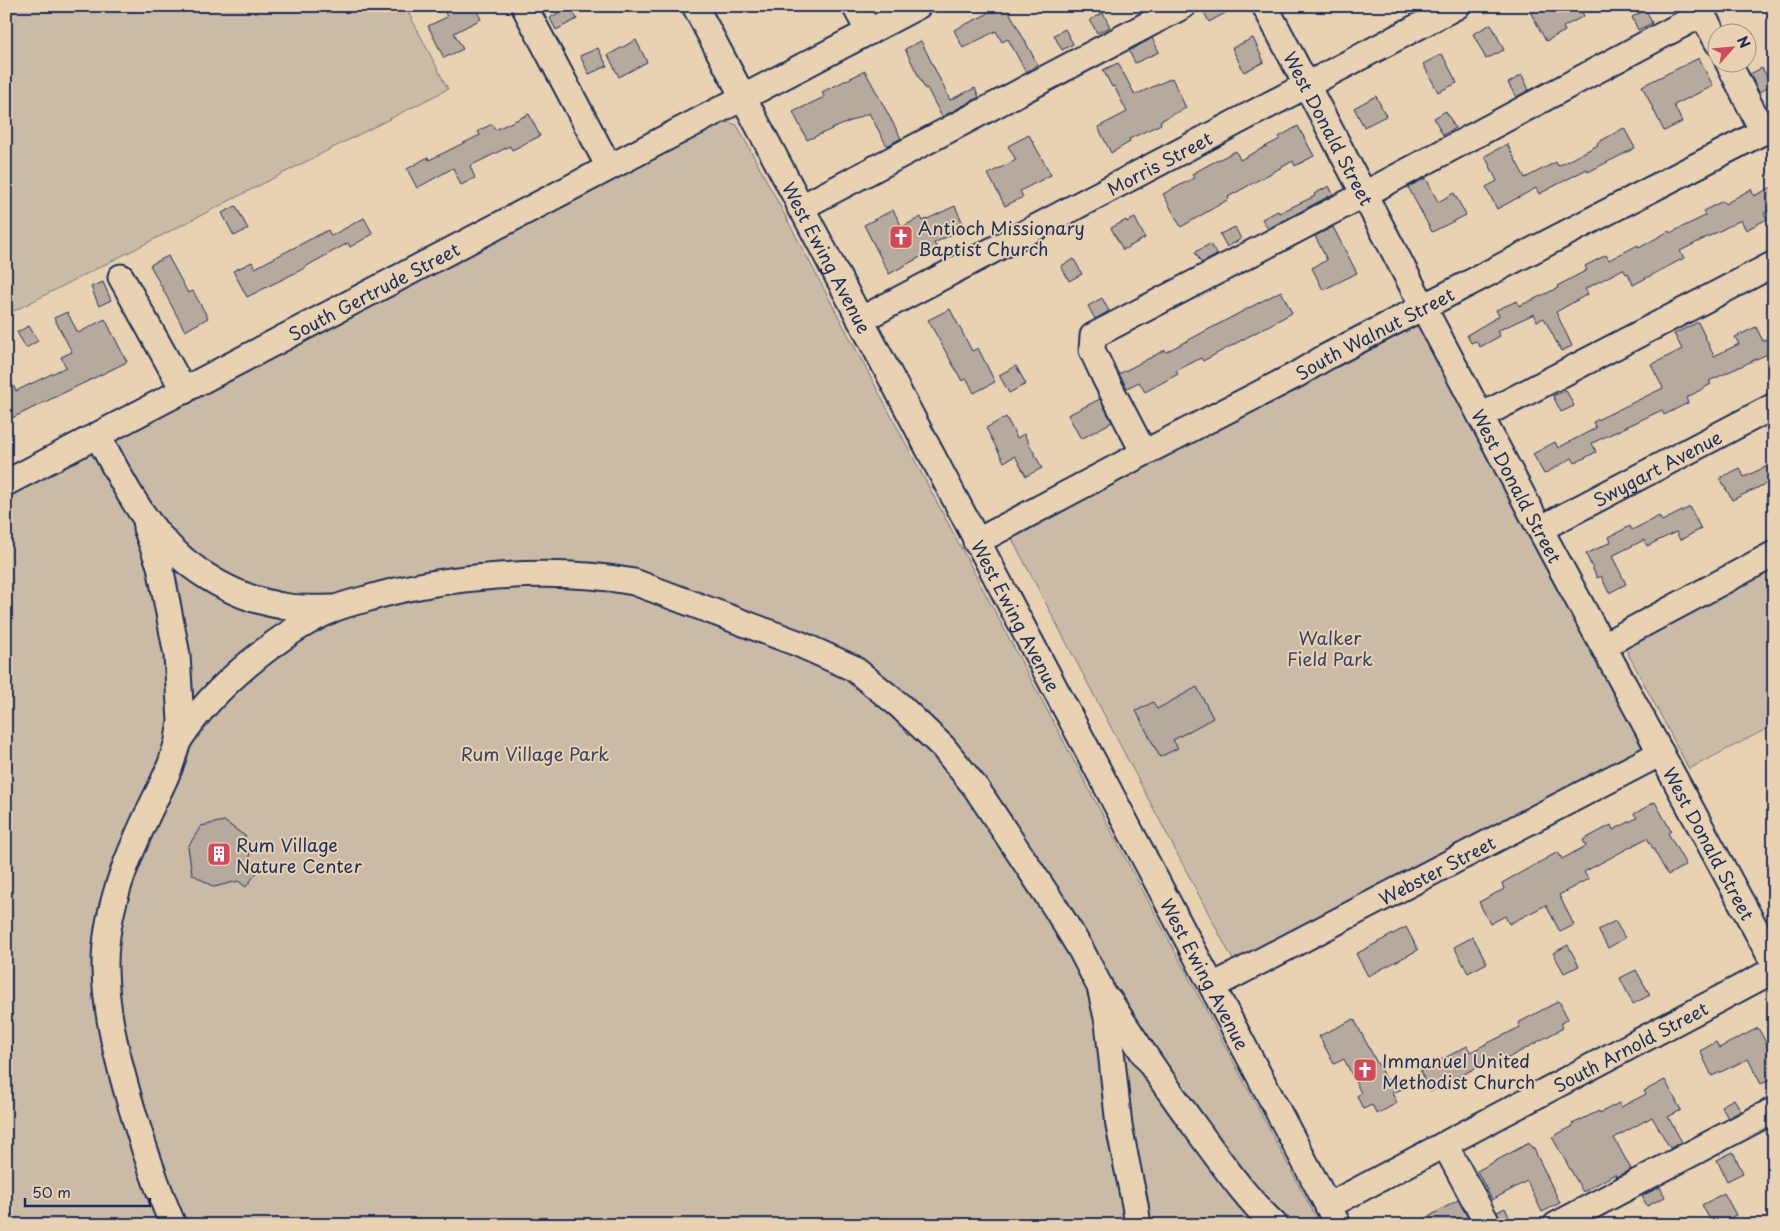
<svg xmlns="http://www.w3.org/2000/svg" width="1780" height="1231" font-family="'Playpen Sans',sans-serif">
<rect width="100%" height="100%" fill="#e9d2b2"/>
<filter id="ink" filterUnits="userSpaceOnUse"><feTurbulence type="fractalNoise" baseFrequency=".02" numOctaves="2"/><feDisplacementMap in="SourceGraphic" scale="10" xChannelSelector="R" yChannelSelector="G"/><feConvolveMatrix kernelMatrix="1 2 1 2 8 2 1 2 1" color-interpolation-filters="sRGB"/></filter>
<g filter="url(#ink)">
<path fill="#cbbaa6" stroke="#737482" d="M6,6H405L448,89L6,315Z
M725,121L737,125L1320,1225H6V498Z
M1420,324L1645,748L1234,962L1011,537Z
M1774,562V725L1689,769L1623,644Z"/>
<path fill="#b6a99d" stroke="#1b2f5e" d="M442,6H474L481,19L454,33L463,49L444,58L428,26L447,17Z
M570,6L577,19L556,30L550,18Z
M996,6H1006L1038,65L1026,72L1008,39L1002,42L996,31L963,48L954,30L987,14L986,12Z
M1201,6H1238L1209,22Z
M1527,6H1579L1584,16L1563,27L1565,31L1546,41Z
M1646,10L1652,23L1638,30L1632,17Z
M1103,13L1110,27L1097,33L1090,20Z
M1491,24L1504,50L1486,59L1473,34Z
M1065,29L1073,44L1062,50L1054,35Z
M1152,38L1159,52L1135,63L1129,51Z
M1253,38L1264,62L1244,72L1232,48Z
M636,40L647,62L619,77L608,55Z
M921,41L950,100L975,88L979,97L942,117L927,88L925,89L905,49Z
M598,48L607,66L589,74L580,56Z
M1442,54L1457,83L1438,92L1423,64Z
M1699,58L1713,86L1674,105L1682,122L1664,131L1642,86Z
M1118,63L1135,95L1172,78L1186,108L1160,121L1161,124L1129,139L1130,142L1111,153L1098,127L1127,112L1114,86L1112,87L1103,70Z
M1762,68L1772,85L1759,92L1750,74Z
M865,71L901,138L887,146L869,113L807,140L793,112L824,97L822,92Z
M1522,75L1529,90L1516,97L1508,83Z
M1376,96L1386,116L1364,127L1354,108Z
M1446,111L1455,128L1443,135L1434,118Z
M529,114L540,136L512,150L510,146L470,166L475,178L461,185L453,168L417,188L407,169L428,157L429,160L480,135L478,131L492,124L495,130Z
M1298,126L1314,156L1295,166L1293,161L1253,183L1228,197L1229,199L1181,227L1163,194L1194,178L1192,174L1210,164L1236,151L1240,160L1280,139L1279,137Z
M1624,128L1635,148L1588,172L1587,169L1539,194L1536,188L1497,209L1486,187L1497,181L1485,156L1507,144L1525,178L1556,162L1558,166L1598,145L1597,143Z
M1029,135L1051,175L1020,191L1023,197L1005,206L988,174L1016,160L1008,146Z
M1426,178L1438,202L1454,193L1466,215L1432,232L1408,187Z
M1329,186L1333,194L1268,229L1262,219L1278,211L1279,213L1315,196L1314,194Z
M1774,186V208L1764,213L1767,219L1746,230L1741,220L1680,251L1684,258L1633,285L1628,273L1626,274L1623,269L1585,289L1588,294L1556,312L1572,346L1561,351L1544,318L1537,321L1534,314L1497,331L1500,336L1480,347L1476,341L1471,343L1467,335L1499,316L1496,310L1517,301L1519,306L1558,288L1557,286L1587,270L1585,266L1606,255L1609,260L1638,245L1639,248L1669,231L1670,233L1705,216L1703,211L1723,201L1725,204L1751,189L1754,196Z
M236,206L248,229L234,236L222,213Z
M955,206L965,228L934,243L937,248L889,274L864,225L893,210L902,227L921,217L923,221Z
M364,218L373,234L350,247L348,243L305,267V268L247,297L233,271L252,262L255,268L328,230L331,236Z
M1135,218L1145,238L1123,250L1111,228L1126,220L1127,222Z
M1235,227L1241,239L1227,247L1220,234Z
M1333,227L1357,273L1323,290L1312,268L1327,260L1315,236Z
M1210,244L1217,255L1201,263L1195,252Z
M168,256L188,293L193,291L208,318L185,331L150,265Z
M1074,259L1082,274L1069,281L1061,266Z
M103,282L111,300L99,306L91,287Z
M1281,291L1292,313L1203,361L1201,358L1176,371L1178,374L1145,392L1139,382L1127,388L1119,374L1165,350L1166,352Z
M1102,298L1109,311L1095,319L1088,306Z
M950,309L972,351L978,348L995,382L974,393L967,379L962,381L928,320Z
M67,312L78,333L105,319L127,362L6,421V370L16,391L66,367L61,357L72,352L54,318Z
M1698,322L1714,356L1739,344L1735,337L1756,327L1763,341L1774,335V351L1709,381L1711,384L1686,398L1688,403L1664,415L1662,410L1592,443L1596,452L1575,463L1572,458L1544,474L1533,454L1555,442L1558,448L1596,428L1593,422L1663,388L1651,365L1682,349L1674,334Z
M29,326L38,341L26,348L17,332Z
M1016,366L1026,384L1009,393L999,375Z
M1566,390L1574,406L1561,412L1553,396Z
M1100,399L1112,422L1081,439L1068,415Z
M1006,417L1017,438L1024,434L1042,468L1026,476L1015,456L1004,462L986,428Z
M1774,463V480L1732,500L1720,478L1740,468L1744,477Z
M1690,507L1701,529L1680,540L1676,532L1647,546L1644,540L1612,556L1626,584L1609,593L1601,576L1597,578L1586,554L1611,542L1609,537L1630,526L1632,530L1659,516L1662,521Z
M1197,687L1213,718L1173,740L1178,748L1160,757L1136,711L1153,702L1157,709Z
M1655,802L1671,831L1668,833L1686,865L1668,875L1647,838L1584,872L1588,879L1559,895L1574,925L1560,932L1546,905L1509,924L1505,916L1490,924L1479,902L1504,889L1502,883L1558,852L1562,859L1586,846L1583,840L1611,825L1613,830L1637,818L1634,814Z
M224,821L245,836L251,861L260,868L246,887L238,881L214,887L192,874L188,847L201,826Z
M1615,921L1625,938L1608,948L1598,930Z
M1406,927L1418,950L1368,976L1356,954Z
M1473,937L1487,963L1468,973L1454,947Z
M1568,945L1579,966L1564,973L1553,953Z
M1636,970L1650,995L1633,1004L1620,978Z
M1559,1001L1568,1019L1561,1023L1563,1028L1488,1069L1485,1063L1430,1092L1420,1071L1467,1046L1470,1052L1520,1027L1518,1023Z
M1354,1019L1386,1080L1395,1076L1402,1089L1392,1093L1397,1103L1377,1114L1372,1105L1363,1109L1357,1096L1361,1093L1344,1059L1334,1064L1319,1036Z
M1758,1028L1774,1057V1078L1761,1084L1748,1059L1712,1076L1700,1051L1716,1042L1719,1048Z
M1665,1080L1681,1110L1668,1117L1682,1142L1670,1148L1652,1117L1614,1138L1631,1169L1616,1177L1615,1174L1583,1192L1552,1137L1573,1126L1572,1124L1599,1111L1600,1113L1619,1103L1621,1107L1646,1094L1644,1091Z
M1734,1099L1741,1111L1728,1118L1721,1106Z
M1529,1143L1532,1148L1533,1147L1560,1203L1542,1212L1527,1181L1492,1200L1477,1171Z
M1733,1152L1743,1173L1727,1181L1717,1160Z
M1660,1187L1665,1197L1647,1206L1642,1196Z
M1724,1193L1736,1215L1716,1225H1713L1702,1205Z
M1458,1200L1472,1225H1414Z
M1505,1208L1513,1225H1502L1497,1212Z"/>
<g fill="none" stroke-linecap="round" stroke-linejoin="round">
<g stroke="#1b2f5e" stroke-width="29">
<g id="minor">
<path d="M524,6L609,167"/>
<path id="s1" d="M695,6L1338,1225"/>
<path d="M855,6L869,32"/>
<path id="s2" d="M1265,6L1540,529L1774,963"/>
<path d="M1702,14L1718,43"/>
<path d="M1728,62L1763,132"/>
<path d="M800,208L1183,6"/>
<path d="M121,277L184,391"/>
<path id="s3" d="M860,320L1457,6"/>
<path d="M1481,416L1774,264"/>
<path d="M98,436C116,469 133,505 158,534C191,573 238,600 289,607C303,609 317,608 331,608"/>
<path d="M1144,453L1105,378L1092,350L1093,336L1363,195L1702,14L1697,6"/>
<path id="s4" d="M6,483L918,6"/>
<path d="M146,528L160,566L177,655L181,721L178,740"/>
<path id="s5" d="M1540,529L1774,406"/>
<path id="s6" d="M976,542L1140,455L1296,375L1326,357L1774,126"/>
<path d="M1604,645L1774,554"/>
<path id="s7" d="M1213,986L1661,753"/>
<path d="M1109,1000C1139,1048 1171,1094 1204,1139C1226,1169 1248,1200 1275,1225"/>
<path d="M1445,1145L1488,1225"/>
<path id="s8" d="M1328,1206L1774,970"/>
<path d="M173,1225C155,1183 142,1143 129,1099C117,1056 106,1014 105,969C104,910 128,855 153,803C159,791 165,779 170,766C174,757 175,745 181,737C213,688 278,634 331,610C342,605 354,602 366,599C445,575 553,567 634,582L797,643L853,668L899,705L943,747L976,788L1055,907L1081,950L1100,987L1108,1022L1119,1126L1135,1205L1138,1225"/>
<path d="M1556,1225L1774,1110"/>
</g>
</g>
<use href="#minor" stroke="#e9d2b2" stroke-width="25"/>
</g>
</g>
<defs>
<g id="church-square" transform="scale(1.25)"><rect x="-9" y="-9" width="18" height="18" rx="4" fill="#d1495b" stroke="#e9d2b2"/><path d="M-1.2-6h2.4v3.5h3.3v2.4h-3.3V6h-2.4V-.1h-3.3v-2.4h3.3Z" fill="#fff"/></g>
<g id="building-square" transform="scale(1.25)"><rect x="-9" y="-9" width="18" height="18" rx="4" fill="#d1495b" stroke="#e9d2b2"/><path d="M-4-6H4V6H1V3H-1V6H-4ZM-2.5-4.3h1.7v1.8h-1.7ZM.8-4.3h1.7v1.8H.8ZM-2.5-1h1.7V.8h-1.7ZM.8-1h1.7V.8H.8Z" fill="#fff"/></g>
</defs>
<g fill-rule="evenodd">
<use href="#church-square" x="901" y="237"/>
<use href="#building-square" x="219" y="854"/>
<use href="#church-square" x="1365" y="1070"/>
</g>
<g text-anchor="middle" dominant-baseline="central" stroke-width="4" stroke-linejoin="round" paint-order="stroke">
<g font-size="18" fill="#1b2f5e" stroke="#e9d2b2">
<text stroke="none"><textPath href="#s2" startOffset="138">West Donald Street</textPath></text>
<text stroke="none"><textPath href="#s3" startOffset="338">Morris Street</textPath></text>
<text stroke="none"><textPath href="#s1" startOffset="284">West Ewing Avenue</textPath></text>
<text stroke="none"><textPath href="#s4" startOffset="415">South Gertrude Street</textPath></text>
<text stroke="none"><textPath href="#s6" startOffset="450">South Walnut Street</textPath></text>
<text stroke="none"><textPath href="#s5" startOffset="132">Swygart Avenue</textPath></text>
<text stroke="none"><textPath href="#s2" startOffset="542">West Donald Street</textPath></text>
<text stroke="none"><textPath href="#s1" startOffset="689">West Ewing Avenue</textPath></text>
<text stroke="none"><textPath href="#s2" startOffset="948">West Donald Street</textPath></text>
<text stroke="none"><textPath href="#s7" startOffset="252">Webster Street</textPath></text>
<text stroke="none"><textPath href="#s1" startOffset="1094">West Ewing Avenue</textPath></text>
<text stroke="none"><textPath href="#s8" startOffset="342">South Arnold Street</textPath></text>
</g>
<g font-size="18" fill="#1b2f5e" stroke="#e9d2b2" text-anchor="start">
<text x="918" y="227">Antioch Missionary<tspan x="918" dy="21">Baptist Church</tspan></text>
<text x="236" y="844">Rum Village<tspan x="236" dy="21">Nature Center</tspan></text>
<text x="1382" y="1060">Immanuel United<tspan x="1382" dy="21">Methodist Church</tspan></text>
</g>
<g font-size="18" fill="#354469" stroke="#e9d2b2">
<text x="1330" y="637">Walker<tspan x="1330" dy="21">Field Park</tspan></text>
<text x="535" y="753">Rum Village Park</text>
</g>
</g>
<rect width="1780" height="1231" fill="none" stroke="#e9d2b2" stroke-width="25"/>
<rect x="12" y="12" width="1755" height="1206" fill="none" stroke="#1b2f5e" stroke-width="2" filter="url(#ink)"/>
<g transform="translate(1732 48) rotate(63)"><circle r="24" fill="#e9d2b2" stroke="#979190"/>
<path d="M0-4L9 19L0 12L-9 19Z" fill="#d1495b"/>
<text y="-8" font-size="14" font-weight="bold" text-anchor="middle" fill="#1b2f5e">N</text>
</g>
<path d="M25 1198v8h125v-8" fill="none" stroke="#1b2f5e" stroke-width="2.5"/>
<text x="32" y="1198" font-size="15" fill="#1b2f5e" stroke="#e9d2b2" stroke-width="4" paint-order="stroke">50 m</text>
</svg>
